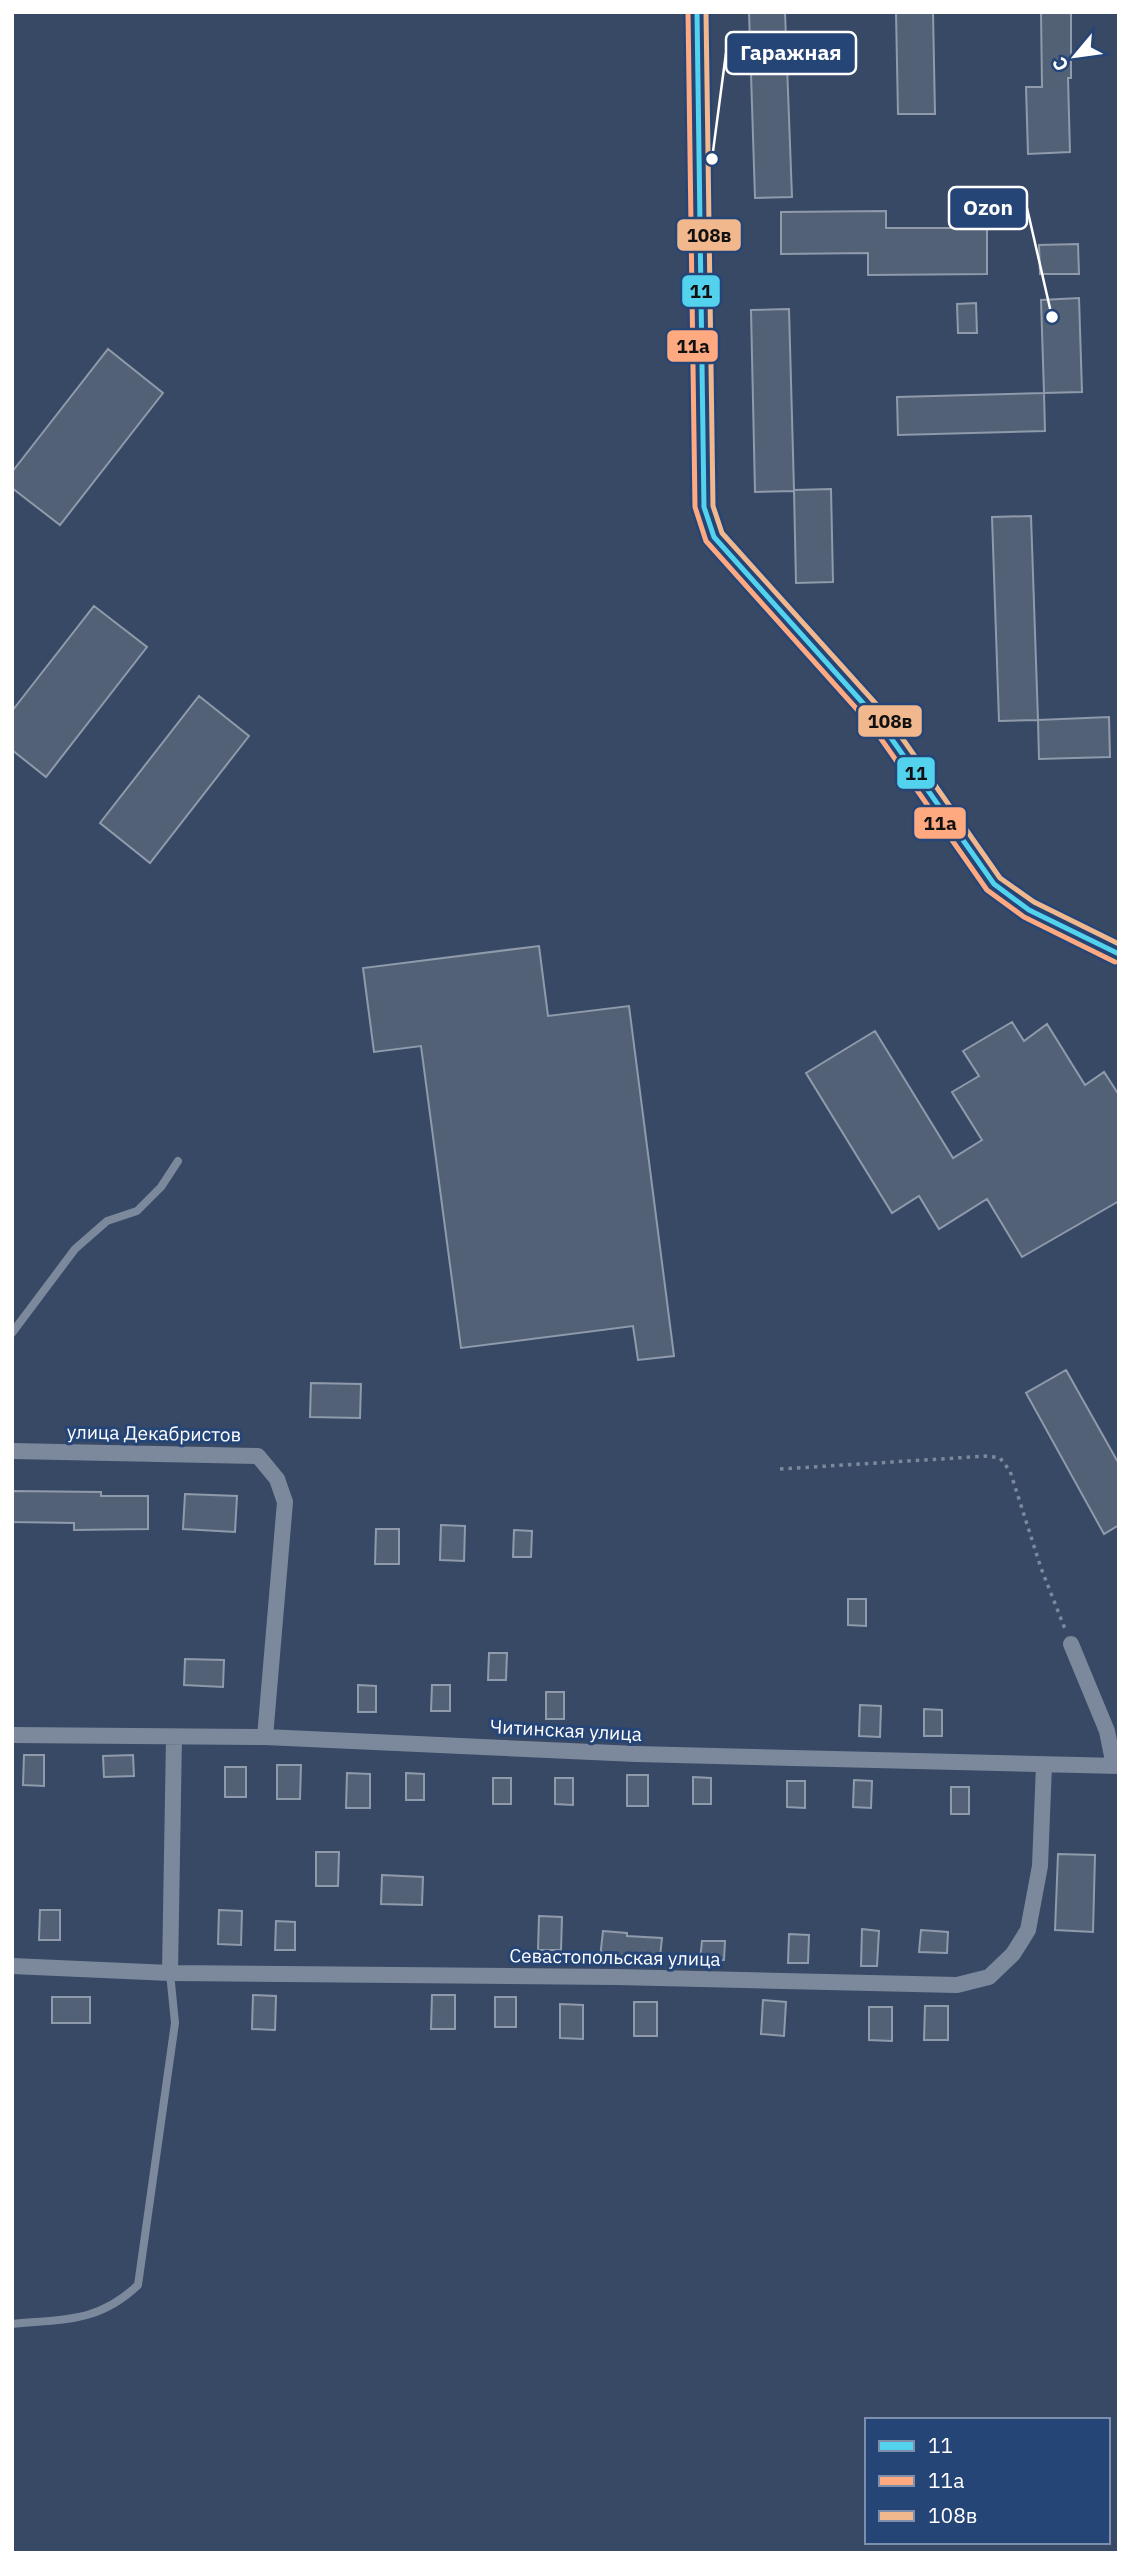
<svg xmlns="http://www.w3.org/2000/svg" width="1131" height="2565" font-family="'IBM Plex Sans',sans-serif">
<rect width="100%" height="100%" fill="#384965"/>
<path fill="#536177" stroke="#8f9aab" stroke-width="2" d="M749,12H785L792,197L755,198Z
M896,12H933L935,114H898Z
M1041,12H1071V78H1068L1070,152L1028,154L1026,87H1042Z
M886,211V228H987V274L868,275V253L781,254V212Z
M1078,244L1079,274H1040L1039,245Z
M1079,298L1082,392L1044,393L1045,431L898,435L897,397L1044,393L1041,300Z
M976,303L977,333H958L957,304Z
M789,309L794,490L831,489L833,582L796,583L794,491L755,492L751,310Z
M108,349L163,393L60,525L12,488V472Z
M1031,516L1038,720L1109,717L1110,757L1039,759L1038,720L999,721L992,517Z
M94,606L147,647L46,777L12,750V711Z
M199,696L249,736L150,863L100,823Z
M539,946L548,1016L629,1006L674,1356L638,1360L633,1326L461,1348L421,1046L374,1052L363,968Z
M1012,1022L1024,1041L1047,1024L1085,1085L1104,1072L1119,1095V1201L1022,1257L987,1199L939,1229L919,1196L892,1213L806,1073L875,1031L953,1158L982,1140L952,1092L979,1076L963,1051Z
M1066,1370L1119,1464V1525L1104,1534L1026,1393Z
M311,1383L361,1384L360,1418L310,1417Z
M12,1491L101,1492V1496H148V1529L74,1530V1523L12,1522Z
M185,1494L237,1496L235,1532L183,1529Z
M441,1525L465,1526L464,1561L440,1560Z
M376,1529H399V1564H375Z
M514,1530L532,1531L531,1557H513Z
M848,1599H866V1626L848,1625Z
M489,1653H507L506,1680H488Z
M185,1659L224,1660L223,1687L184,1685Z
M358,1685L376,1686V1712H358Z
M432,1685H450V1711H431Z
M546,1692H564V1719H546Z
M860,1705L881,1706L880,1737L859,1736Z
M924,1709L942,1710V1736H924Z
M24,1755H44V1786L23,1785Z
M133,1755L134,1776L104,1777L103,1756Z
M277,1765H301L300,1799H277Z
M225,1767H246V1797H225Z
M347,1773L370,1774V1808H346Z
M406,1773L424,1774V1800H406Z
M627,1775H648V1806H627Z
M693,1777L711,1778V1804H693Z
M493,1778H511V1804H493Z
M555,1778H573V1805L555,1804Z
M854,1780L872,1781L871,1808L853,1807Z
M787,1781H805V1808L787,1807Z
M951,1787H969V1814H951Z
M316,1852H339L338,1886H316Z
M1058,1854L1095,1855L1093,1932L1055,1930Z
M382,1875L423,1877L422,1905L381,1904Z
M40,1910H60V1940H39Z
M219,1910L242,1911L241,1945L218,1944Z
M539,1916L562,1917L561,1950H538Z
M276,1921L295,1922V1950H275Z
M862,1929L879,1931L877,1966H861Z
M921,1930L948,1932L947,1953L919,1952Z
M603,1931L627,1933V1936L662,1938L660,1957L626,1954L625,1960L600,1958Z
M789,1934L809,1935L808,1963H788Z
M702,1941H725L724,1960L700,1961Z
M253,1995L276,1996L275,2030L252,2029Z
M432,1995H455V2029H431Z
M52,1997H90V2023H52Z
M495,1997H516V2027H495Z
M763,2000L786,2002L784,2036L761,2034Z
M634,2002H657V2036H634Z
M560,2004L583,2005V2039L560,2038Z
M925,2006H948V2040H924Z
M869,2007H892V2041L869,2040Z"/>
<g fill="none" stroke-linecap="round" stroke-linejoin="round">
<path stroke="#7c899c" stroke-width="3.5" stroke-dasharray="3.5 5" stroke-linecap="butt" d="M780,1469L988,1456L1000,1458L1010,1471L1041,1568L1065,1629"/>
<path stroke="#7c899c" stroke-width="8" d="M12,1333L75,1249L107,1221L137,1211L161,1187L178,1161
M12,2324C63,2319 98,2323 138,2285L175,2023L170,1973"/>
<path stroke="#7c899c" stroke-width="16" d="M697,12L704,507L714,537L879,721L994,884L1029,910L1119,954
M12,1451L258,1456L277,1479L285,1502L265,1737
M1071,1644L1107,1731L1114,1766
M12,1735L265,1737L636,1754L1119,1766
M12,1966L170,1973L616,1977L957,1985L989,1977L1013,1954L1028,1930L1040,1866L1044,1765
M170,1973L174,1737"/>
<g stroke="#264577" stroke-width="10">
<path id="bus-1" d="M697,12L704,507L714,537L879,721L994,884L1029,910L1119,954"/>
</g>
<g stroke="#264577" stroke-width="10">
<path id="bus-2" d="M688,12L695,507L706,541L872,726L987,890L1024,917L1115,962"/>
</g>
<g stroke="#264577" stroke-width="10">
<path id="bus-3" d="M706,12L713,506L722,533L886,715L1000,878L1034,902L1119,944"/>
</g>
<use href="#bus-1" stroke="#53d2ee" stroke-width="5"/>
<use href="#bus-2" stroke="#ffa980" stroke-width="5"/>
<use href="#bus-3" stroke="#f1b78d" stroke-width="5"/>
</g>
<g text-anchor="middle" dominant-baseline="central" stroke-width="6" stroke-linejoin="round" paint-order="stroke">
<g font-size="19" fill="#fff" stroke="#264577">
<text transform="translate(154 1433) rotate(1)">улица Декабристов</text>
<text transform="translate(566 1730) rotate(3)">Читинская улица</text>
<text transform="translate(615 1957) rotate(1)">Севастопольская улица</text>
</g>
</g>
<path fill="none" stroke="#fff" stroke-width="2.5" d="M712 159L726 53M1052 317L1027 208"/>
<g fill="#fff" stroke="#264577" stroke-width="2.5">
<circle cx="712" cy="159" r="7"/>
<circle cx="1052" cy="317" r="7"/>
</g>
<g fill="#264577" stroke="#fff" stroke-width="2.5">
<rect x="726" y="32" width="130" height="42" rx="7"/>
<rect x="949" y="187" width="78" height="42" rx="7"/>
</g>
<g font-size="21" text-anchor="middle" font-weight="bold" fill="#fff">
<text x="791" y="60">Гаражная</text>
<text x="988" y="215">Ozon</text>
</g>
<g stroke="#264577" stroke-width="2.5">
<rect x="676" y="218" width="66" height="34" rx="7" fill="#f1b78d"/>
<rect x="681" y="274" width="40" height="34" rx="7" fill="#53d2ee"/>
<rect x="666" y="329" width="53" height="34" rx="7" fill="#ffa980"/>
<rect x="857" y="704" width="66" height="34" rx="7" fill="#f1b78d"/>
<rect x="896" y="756" width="40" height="34" rx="7" fill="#53d2ee"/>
<rect x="913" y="806" width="54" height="34" rx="7" fill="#ffa980"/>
</g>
<g font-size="19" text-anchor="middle" font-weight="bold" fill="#111">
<text x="709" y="242">108в</text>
<text x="701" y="298">11</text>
<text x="693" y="353">11а</text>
<text x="890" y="728">108в</text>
<text x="916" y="780">11</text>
<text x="940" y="830">11а</text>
</g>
<rect width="1131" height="2565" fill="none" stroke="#ffffff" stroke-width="28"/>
<rect x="865" y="2418" width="245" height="126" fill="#264577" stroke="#7d8fad" stroke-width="2"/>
<rect x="879" y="2441" width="35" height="10" fill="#53d2ee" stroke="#7d8fad" stroke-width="2"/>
<text x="928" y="2453" font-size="21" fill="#ffffff">11</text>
<rect x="879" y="2476" width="35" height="10" fill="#ffa980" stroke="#7d8fad" stroke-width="2"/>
<text x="928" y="2488" font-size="21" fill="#ffffff">11а</text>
<rect x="879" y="2511" width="35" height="10" fill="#f1b78d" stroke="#7d8fad" stroke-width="2"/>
<text x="928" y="2523" font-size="21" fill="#ffffff">108в</text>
<g transform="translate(1075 56) rotate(241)" stroke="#264577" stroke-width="5" paint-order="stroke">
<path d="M0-5L12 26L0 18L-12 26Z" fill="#ffffff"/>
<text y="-10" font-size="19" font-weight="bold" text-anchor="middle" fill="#ffffff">С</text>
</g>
</svg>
